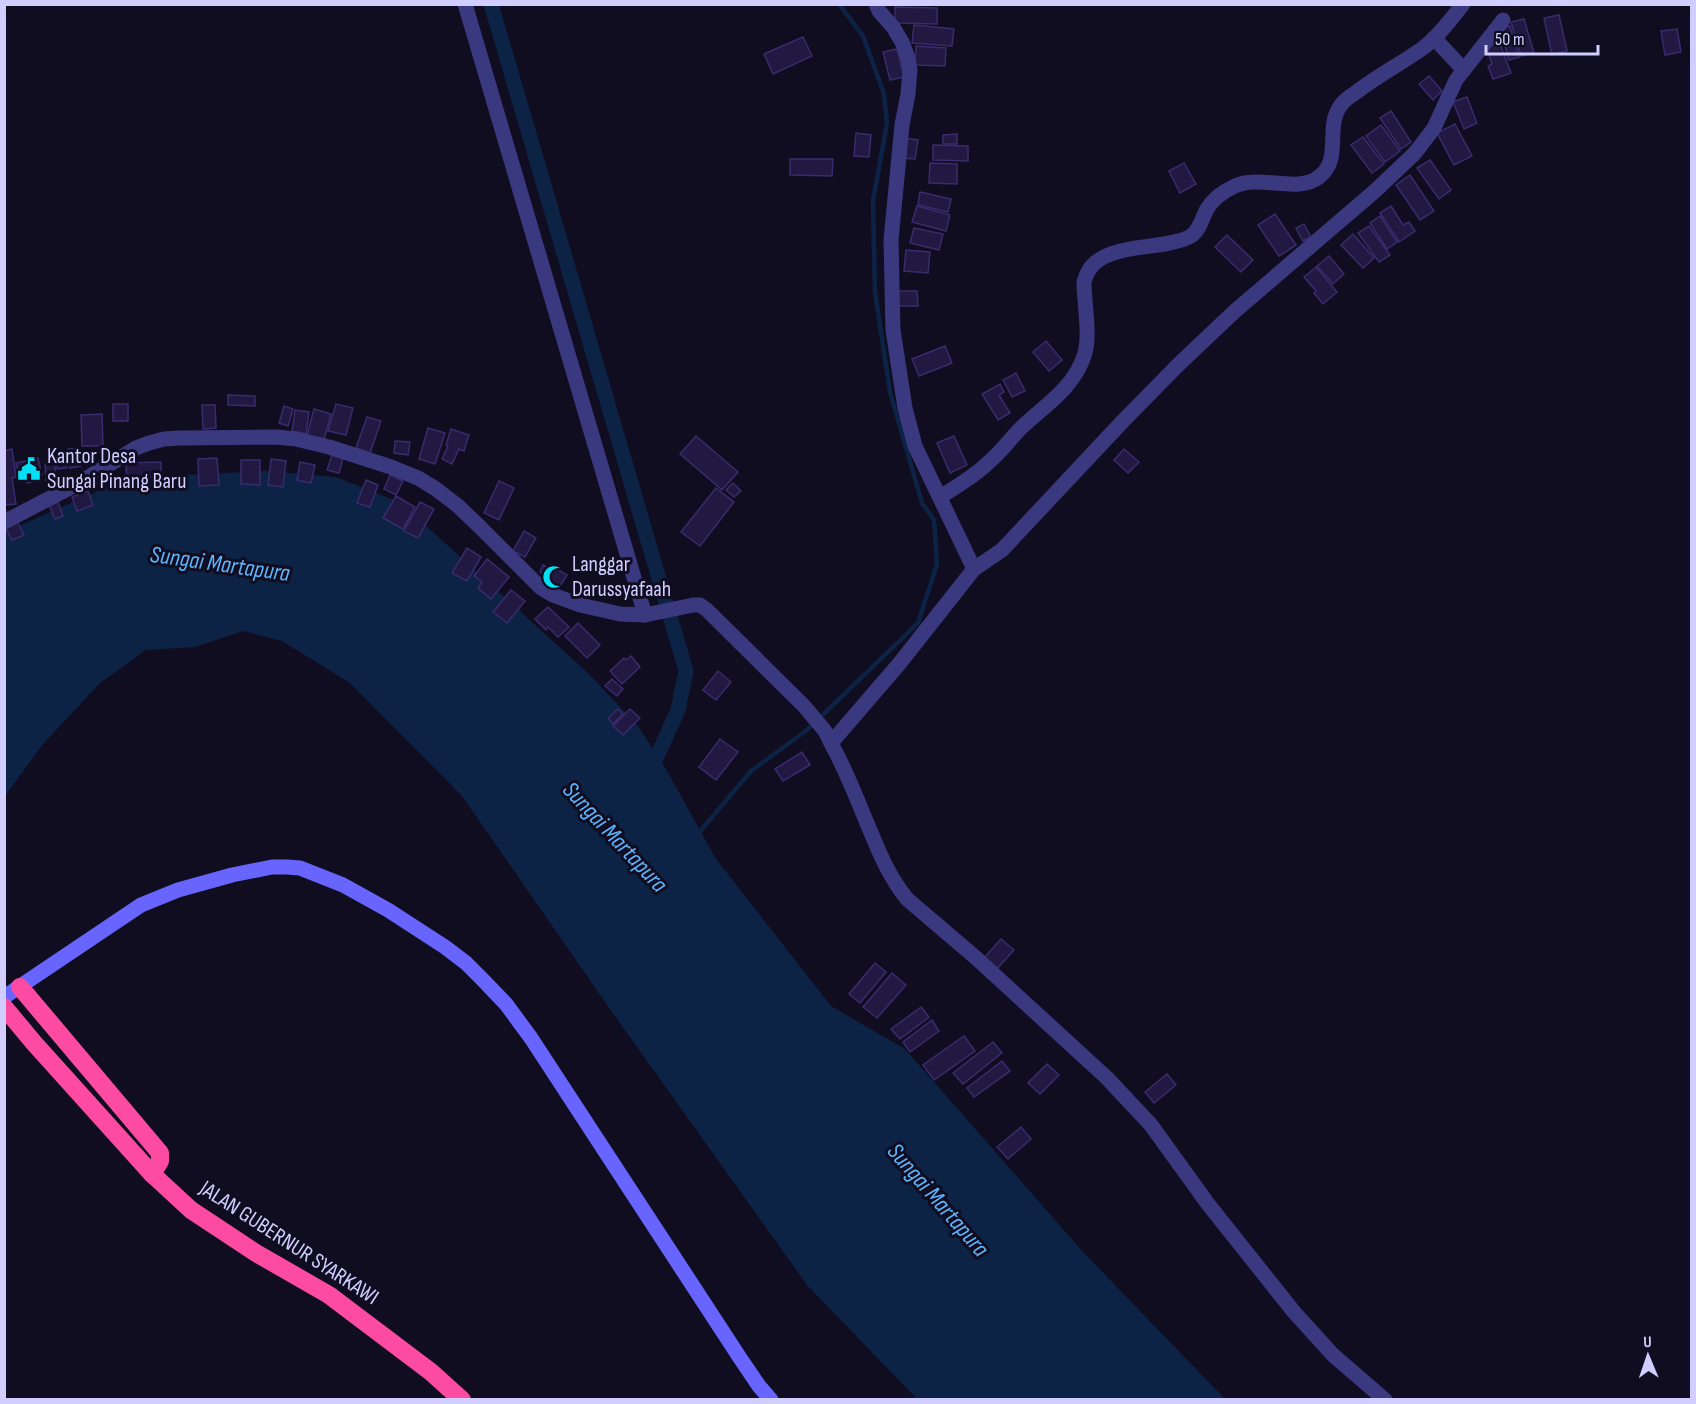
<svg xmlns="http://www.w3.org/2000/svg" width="1696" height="1404" font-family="'Sofia Sans Condensed',sans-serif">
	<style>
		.water { fill: #0d2345 }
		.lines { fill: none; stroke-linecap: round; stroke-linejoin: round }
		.stream { stroke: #0d2345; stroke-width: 4.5 }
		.canal { stroke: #0d2345; stroke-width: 15 }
		.building { fill: #211941; stroke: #382c6d; stroke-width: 1.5 }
		.street { stroke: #3a387f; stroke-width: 15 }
		.secondary { stroke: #6765fe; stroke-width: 15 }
		.highway { stroke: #fd4aa2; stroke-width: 18 }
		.labels { text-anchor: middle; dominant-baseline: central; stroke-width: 6; stroke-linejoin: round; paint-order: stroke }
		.poi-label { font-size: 22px; fill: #d2cdff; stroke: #100d21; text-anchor: start }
		.street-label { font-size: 22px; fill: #d2cdff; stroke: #100d21 }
		.water-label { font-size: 24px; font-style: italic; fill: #5cb5fd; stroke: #100d21 }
	</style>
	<rect width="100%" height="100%" fill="#100d21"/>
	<path class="water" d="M 265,471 L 336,477 L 401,503 L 589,674 L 638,726 L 666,769 L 716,859 L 831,1006 L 905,1049 L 1084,1253 L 1225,1399 L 917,1399 L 807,1285 L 612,1012 L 462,796 L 350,683 L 282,641 L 243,631 L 195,647 L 146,650 L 100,683 L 43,744 L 5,796 L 5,532 L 121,481 L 184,475 Z"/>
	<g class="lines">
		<path class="stream" d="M 697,835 L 751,771 L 807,730 L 918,623 L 937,564 L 934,520 L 922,503 L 890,392 L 875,292 L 873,201 L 887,123 L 884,94 L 863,36 L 839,4"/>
		<path class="canal" d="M 491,4 L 686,671 L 678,710 L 649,774"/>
	</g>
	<g class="building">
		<path d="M 895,7 L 937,8 L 937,24 L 895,23 Z"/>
		<path d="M 1559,15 L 1567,51 L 1552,55 L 1544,18 Z"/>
		<path d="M 1524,19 L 1534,53 L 1521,56 L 1511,22 Z"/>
		<path d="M 914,25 L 954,29 L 952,46 L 912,43 Z"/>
		<path d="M 1510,26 L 1519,57 L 1509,60 L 1500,29 Z"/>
		<path d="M 1677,29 L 1681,52 L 1665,55 L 1661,31 Z"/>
		<path d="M 803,37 L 812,56 L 773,74 L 764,54 Z"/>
		<path d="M 1499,41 L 1511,73 L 1493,79 L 1488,66 L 1492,64 L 1486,46 Z"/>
		<path d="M 916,46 L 946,48 L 945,66 L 915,65 Z"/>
		<path d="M 897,49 L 904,77 L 890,80 L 883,52 Z"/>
		<path d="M 1429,76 L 1442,91 L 1433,100 L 1419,84 Z"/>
		<path d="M 1467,97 L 1477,123 L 1464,129 L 1453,102 Z"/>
		<path d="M 1391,111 L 1411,142 L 1401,149 L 1380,118 Z"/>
		<path d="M 1455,124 L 1472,156 L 1454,165 L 1437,133 Z"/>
		<path d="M 1381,125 L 1400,151 L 1385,162 L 1366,136 Z"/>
		<path d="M 856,133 L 871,135 L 869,157 L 854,156 Z"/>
		<path d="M 957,134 L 957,144 L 943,144 L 943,135 Z"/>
		<path d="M 1363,137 L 1384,164 L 1372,173 L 1351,145 Z"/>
		<path d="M 903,138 L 918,140 L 915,159 L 901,158 Z"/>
		<path d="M 933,145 L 968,146 L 968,161 L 933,160 Z"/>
		<path d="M 790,159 L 833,159 L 832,176 L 790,175 Z"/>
		<path d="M 1430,160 L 1451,190 L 1439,199 L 1417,168 Z"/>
		<path d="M 930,163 L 957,164 L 957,184 L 929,183 Z"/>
		<path d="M 1184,163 L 1196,184 L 1180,193 L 1169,171 Z"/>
		<path d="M 1410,175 L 1434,211 L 1420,220 L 1396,185 Z"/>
		<path d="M 920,192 L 951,199 L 948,212 L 918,205 Z"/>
		<path d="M 917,206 L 950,215 L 946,231 L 912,222 Z"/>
		<path d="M 1391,206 L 1403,225 L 1409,222 L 1415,231 L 1399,242 L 1380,213 Z"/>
		<path d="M 1275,214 L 1296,245 L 1279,256 L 1258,225 Z"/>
		<path d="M 1380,216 L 1397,242 L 1387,249 L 1370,223 Z"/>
		<path d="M 1304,224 L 1311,237 L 1303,241 L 1296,228 Z"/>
		<path d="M 1369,226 L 1390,255 L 1379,262 L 1358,233 Z"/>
		<path d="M 914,228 L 943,234 L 939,250 L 910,243 Z"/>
		<path d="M 1353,234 L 1374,258 L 1363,268 L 1341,245 Z"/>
		<path d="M 1227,235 L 1253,260 L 1241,272 L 1215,247 Z"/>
		<path d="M 906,250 L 930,252 L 928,273 L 904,271 Z"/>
		<path d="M 1329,256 L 1344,274 L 1333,284 L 1317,266 Z"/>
		<path d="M 1316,267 L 1337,292 L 1323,304 L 1314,293 L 1316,291 L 1304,277 Z"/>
		<path d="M 895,291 L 917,291 L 918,306 L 896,306 Z"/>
		<path d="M 1046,341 L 1062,360 L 1049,371 L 1033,352 Z"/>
		<path d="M 945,346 L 952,363 L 919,376 L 912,359 Z"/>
		<path d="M 1016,373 L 1025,391 L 1012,397 L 1003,380 Z"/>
		<path d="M 1000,384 L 1004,392 L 999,395 L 1010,413 L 998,420 L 982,394 Z"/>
		<path d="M 228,395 L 255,396 L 255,406 L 228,405 Z"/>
		<rect x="113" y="404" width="15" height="17"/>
		<path d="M 336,404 L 353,408 L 346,435 L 328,431 Z"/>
		<path d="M 202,405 L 215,405 L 216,428 L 203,429 Z"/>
		<path d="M 284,406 L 293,409 L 288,426 L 279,423 Z"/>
		<path d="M 314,409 L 331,414 L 324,440 L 307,435 Z"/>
		<path d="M 295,410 L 309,412 L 306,434 L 292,431 Z"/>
		<path d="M 102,414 L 103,446 L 82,446 L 81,415 Z"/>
		<path d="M 367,417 L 381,421 L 370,453 L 356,448 Z"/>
		<path d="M 428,428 L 445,433 L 435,464 L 419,459 Z"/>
		<path d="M 451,429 L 469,435 L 464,451 L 459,449 L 452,464 L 442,459 L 448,446 L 446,445 Z"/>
		<path d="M 696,436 L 738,472 L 722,490 L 680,454 Z"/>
		<path d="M 954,436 L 967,465 L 950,473 L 937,443 Z"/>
		<path d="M 395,441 L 410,442 L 408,455 L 394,453 Z"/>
		<path d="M 79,448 L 81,466 L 70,468 L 68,449 Z"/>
		<path d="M 12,449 L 16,477 L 12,478 L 16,504 L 5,505 L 6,514 L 4,514 L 4,451 Z"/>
		<path d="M 1124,449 L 1139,462 L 1128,473 L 1114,460 Z"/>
		<path d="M 66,453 L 67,468 L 57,469 L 56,454 Z"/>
		<path d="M 332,455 L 343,458 L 339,473 L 327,470 Z"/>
		<path d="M 38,458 L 42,475 L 35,476 L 36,481 L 27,483 L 25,478 L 19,480 L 16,463 Z"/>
		<path d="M 217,458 L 219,485 L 199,486 L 198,459 Z"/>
		<path d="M 271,459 L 286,461 L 283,487 L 268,485 Z"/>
		<path d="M 241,460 L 260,460 L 260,485 L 241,484 Z"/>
		<path d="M 161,462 L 161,477 L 142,477 L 142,485 L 127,486 L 126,463 Z"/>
		<path d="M 300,462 L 315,465 L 311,483 L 297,480 Z"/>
		<path d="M 55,463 L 56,482 L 46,482 L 45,464 Z"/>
		<path d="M 390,475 L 403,481 L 396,495 L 384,489 Z"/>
		<path d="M 366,480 L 378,485 L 370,507 L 357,503 Z"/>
		<path d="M 499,481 L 514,488 L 499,520 L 484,513 Z"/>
		<path d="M 733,483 L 741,491 L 734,497 L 726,490 Z"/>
		<path d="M 716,488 L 734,502 L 700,546 L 681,532 Z"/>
		<path d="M 88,491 L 93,505 L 77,511 L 72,497 Z"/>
		<path d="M 396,496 L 415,507 L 403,529 L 383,518 Z"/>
		<path d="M 58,502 L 63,516 L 55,519 L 49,505 Z"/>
		<path d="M 420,502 L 434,509 L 418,538 L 404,531 Z"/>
		<path d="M 17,521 L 24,535 L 12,540 L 5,527 Z"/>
		<path d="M 524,531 L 536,538 L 525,557 L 513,551 Z"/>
		<path d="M 467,548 L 481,557 L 467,581 L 452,573 Z"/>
		<path d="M 487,559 L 509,577 L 491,599 L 478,588 L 482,582 L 474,576 Z"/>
		<path d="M 543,565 L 548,568 L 550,565 L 567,575 L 558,589 L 541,579 L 544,574 L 540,572 Z"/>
		<path d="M 511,590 L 525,601 L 507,623 L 493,612 Z"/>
		<path d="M 548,607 L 569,627 L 558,637 L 548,627 L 546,630 L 535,619 Z"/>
		<path d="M 578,623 L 600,645 L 587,658 L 565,636 Z"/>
		<path d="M 631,656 L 640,667 L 622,684 L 610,671 L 624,658 L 626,660 Z"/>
		<path d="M 718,671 L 731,682 L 716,700 L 703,690 Z"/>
		<path d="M 612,679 L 623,689 L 617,696 L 605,686 Z"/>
		<path d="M 618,709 L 623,714 L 613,724 L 608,718 Z"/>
		<path d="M 630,709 L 640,718 L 623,735 L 613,726 Z"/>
		<path d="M 720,739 L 738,752 L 716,780 L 699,767 Z"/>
		<path d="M 802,752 L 810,765 L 783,781 L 775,769 Z"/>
		<path d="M 1001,939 L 1014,950 L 996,970 L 983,959 Z"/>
		<path d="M 875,963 L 886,972 L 860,1003 L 849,994 Z"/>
		<path d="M 892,973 L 906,985 L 877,1018 L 863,1007 Z"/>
		<path d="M 921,1007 L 929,1017 L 900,1039 L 891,1029 Z"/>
		<path d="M 932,1020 L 939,1031 L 910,1052 L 903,1042 Z"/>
		<path d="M 964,1036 L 975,1051 L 934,1080 L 923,1065 Z"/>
		<path d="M 993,1042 L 1002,1053 L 963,1084 L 953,1073 Z"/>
		<path d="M 1002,1061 L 1010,1071 L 974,1097 L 967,1088 Z"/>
		<path d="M 1047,1064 L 1059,1075 L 1040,1094 L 1028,1083 Z"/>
		<path d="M 1167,1074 L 1176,1085 L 1154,1103 L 1145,1092 Z"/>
		<path d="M 1021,1127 L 1031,1139 L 1008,1159 L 997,1147 Z"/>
	</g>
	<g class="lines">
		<g class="street">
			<path d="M 465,4 L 645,615"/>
			<path d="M 1434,38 L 1464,70"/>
			<path d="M 940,497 C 957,486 975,476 989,462 C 1001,452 1010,439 1021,428 C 1045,405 1073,389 1084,356 C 1091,337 1084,304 1084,282 C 1086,275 1089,268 1095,263 C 1110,249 1145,247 1165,244 C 1173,242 1183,241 1191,236 C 1200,230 1202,218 1207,209 C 1213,199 1224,191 1235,186 C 1261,174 1297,194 1319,177 C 1343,159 1324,127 1341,105 C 1345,99 1352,95 1358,91 C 1379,75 1402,63 1423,48 C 1439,36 1451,19 1463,4"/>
			<path d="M 4,522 L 79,483 L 136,448 L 149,443 L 164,439 L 180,438 L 276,437 L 296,439 L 329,447 L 391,467 L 418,478 L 436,489 L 458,506 L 479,526 L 540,587 L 553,595 L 580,605 L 620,614 L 645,615 L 693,605 L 700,605 L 707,610 L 804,706 L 825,731 L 831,743 L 899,664 L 974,569 L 915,446 L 905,408 L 893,330 L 891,240 L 902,125 L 908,94 L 910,70 L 908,58 L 902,42 L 893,27 L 879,11 L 876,4"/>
			<path d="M 974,569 L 1002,550 L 1123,421 L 1178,365 L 1235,311 L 1375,191 L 1415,153 L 1434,128 L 1456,80 L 1503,20"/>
			<path d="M 831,743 C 844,767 854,791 864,816 C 877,846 886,873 907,899 L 975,957 L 1107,1078 L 1151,1125 L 1208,1204 L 1294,1312 L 1333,1355 L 1385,1400"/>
		</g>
		<path class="secondary" d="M 4,997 L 141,905 L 178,890 L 232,875 L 272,867 L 287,867 L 300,868 L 343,885 L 388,910 L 445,947 L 466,963 L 483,980 L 506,1004 L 531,1038 L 740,1358 L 759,1386 L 771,1400"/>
		<g class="highway">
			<path d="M 20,987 L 160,1153 L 160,1161 L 152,1174"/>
			<path d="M 4,1007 L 34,1043 L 152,1174 L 191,1210 L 256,1253 L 329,1295 L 431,1372 L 462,1400"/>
		</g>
	</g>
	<defs>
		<g id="civic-bare" transform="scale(1.8)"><path d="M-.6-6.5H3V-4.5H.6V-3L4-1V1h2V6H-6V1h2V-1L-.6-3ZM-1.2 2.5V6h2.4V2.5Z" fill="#02e0f6" stroke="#100d21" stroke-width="2.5" paint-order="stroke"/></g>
		<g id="mosque-bare" transform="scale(1.8)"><path d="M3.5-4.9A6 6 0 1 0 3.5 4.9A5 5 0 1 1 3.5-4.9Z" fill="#02e0f6" stroke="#100d21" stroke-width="2.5" paint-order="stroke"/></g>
	</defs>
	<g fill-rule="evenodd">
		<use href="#civic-bare" x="29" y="469"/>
		<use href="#mosque-bare" x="554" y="577"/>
	</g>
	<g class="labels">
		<g class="poi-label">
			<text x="47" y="456">Kantor Desa<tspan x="47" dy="25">Sungai Pinang Baru</tspan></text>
			<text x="572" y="564">Langgar<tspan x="572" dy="25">Darussyafaah</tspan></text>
		</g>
		<g class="street-label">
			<text transform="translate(289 1243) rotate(33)">JALAN GUBERNUR SYARKAWI</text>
		</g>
		<g class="water-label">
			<text transform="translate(220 564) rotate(8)">Sungai Martapura</text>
			<text transform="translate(615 837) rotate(47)">Sungai Martapura</text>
			<text transform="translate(938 1200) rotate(49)">Sungai Martapura</text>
		</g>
	</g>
	<rect width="1696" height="1404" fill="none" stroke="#d2cdff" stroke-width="12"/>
	<g transform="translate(1648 1356) rotate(358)" stroke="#100d21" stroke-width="4.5" paint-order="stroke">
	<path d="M0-4.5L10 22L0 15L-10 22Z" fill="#d2cdff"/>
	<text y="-9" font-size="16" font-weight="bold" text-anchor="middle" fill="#d2cdff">U</text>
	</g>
	<path d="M1486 45v9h112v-9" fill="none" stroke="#d2cdff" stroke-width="3"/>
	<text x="1495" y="45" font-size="18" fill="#d2cdff" stroke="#100d21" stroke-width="4.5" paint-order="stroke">50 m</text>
</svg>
